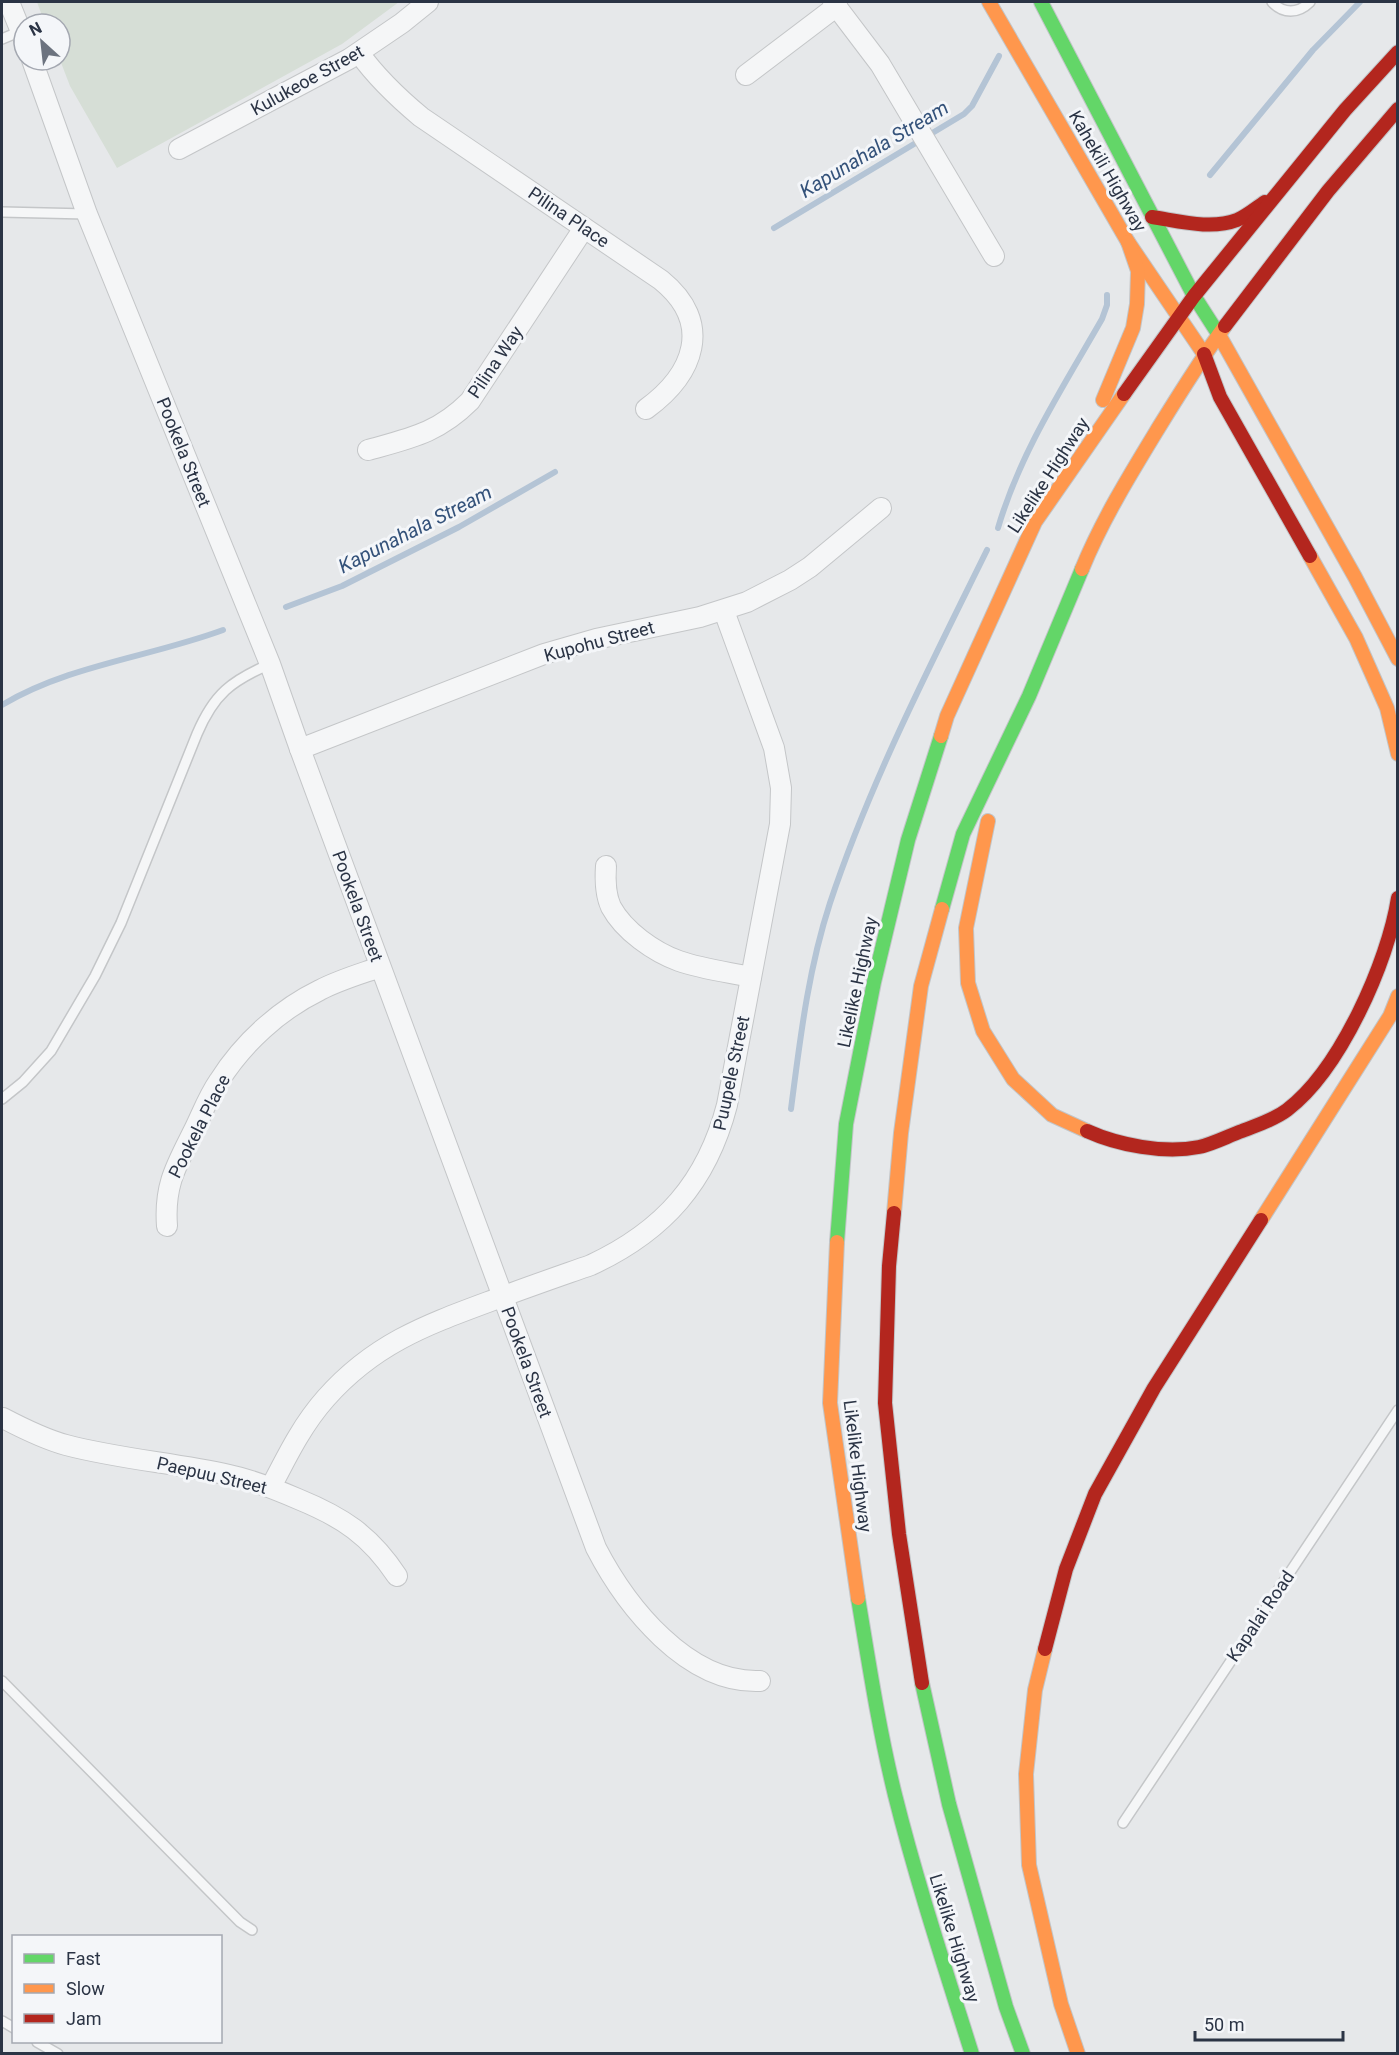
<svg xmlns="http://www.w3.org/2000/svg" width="1399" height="2055" font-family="Roboto,sans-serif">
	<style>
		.green { fill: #d6ded6 }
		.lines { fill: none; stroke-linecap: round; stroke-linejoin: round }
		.stream { stroke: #b4c4d5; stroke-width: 6 }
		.lane-casing { stroke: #c4c6c8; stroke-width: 12 }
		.street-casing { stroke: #c4c6c8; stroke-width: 22 }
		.fast-casing { stroke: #c2c5c8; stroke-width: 16 }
		.slow-casing { stroke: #c2c5c8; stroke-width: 16 }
		.jam-casing { stroke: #c2c5c8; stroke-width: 16 }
		.lane { stroke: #f5f6f7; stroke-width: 9 }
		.street { stroke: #f5f6f7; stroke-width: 20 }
		.fast { stroke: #63d668; stroke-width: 14 }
		.slow { stroke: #ff974d; stroke-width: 14 }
		.jam { stroke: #b3261e; stroke-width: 14 }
		.labels { text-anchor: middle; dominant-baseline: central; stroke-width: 6; stroke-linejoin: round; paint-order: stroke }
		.street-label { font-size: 18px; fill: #2b3445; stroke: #f4f6f9 }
		.water-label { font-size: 20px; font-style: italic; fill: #34527a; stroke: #f4f6f9 }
	</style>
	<rect width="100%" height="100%" fill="#e6e8ea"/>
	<path class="green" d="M 37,2 L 399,2 L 342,44 L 117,168 L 70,86 L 60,60 L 60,24 L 45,24 Z"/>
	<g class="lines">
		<g class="stream">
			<path d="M 1210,175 L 1313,50 L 1360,2"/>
			<path d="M 774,228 L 964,114 L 972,106 L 999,56"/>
			<path d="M 998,528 C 1020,453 1063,387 1102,319 L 1107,305 L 1107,295"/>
			<path d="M 286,607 L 342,586 L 459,527 L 555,472"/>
			<path d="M 2,705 C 69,665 150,657 223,630"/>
			<path d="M 791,1109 C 800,1040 808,970 830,903 C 871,780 930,666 987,550"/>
		</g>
		<g class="lane-casing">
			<g id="lane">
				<path d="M 1272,2 C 1283,14 1298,14 1310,2"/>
				<path d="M 2,39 L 21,31"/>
				<path d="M 2,212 L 87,214"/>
				<path d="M 2,1099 L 23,1082 L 51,1051 L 95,976 L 121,923 L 197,734 C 214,694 231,681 270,664"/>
				<path d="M 2,1681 L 240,1922 L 252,1930"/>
				<path d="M 1123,1823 L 1398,1410"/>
				<path d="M 2,2021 L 14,2028"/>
				<path d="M 37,2042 L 58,2054"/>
			</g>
		</g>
		<g class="street-casing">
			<g id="street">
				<path d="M 9,2 L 24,39"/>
				<path d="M 833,2 L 880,64 L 994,256"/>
				<path d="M 359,53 C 377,78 397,97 421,117 L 661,280 C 714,323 694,374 646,409"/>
				<path d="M 32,60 L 87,214 L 270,664 L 300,749 L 596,1548 C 626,1606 687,1684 760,1681"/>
				<path d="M 746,75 L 837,6"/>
				<path d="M 179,149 L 349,59 L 402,23 L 428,2"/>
				<path d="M 368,450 C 411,438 438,433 470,401 L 584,228"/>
				<path d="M 300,749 L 544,654 L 596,639 L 700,617 L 747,602 L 790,580 L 810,567 L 881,508"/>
				<path d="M 606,866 C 605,880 605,894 611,907 C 624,931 654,952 679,961 C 702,969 727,972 751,977"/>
				<path d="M 167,1226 C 164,1185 176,1166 194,1130 C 202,1114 208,1097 219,1081 C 243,1043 279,1010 320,990 C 339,980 360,974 380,967"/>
				<path d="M 3,1418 C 24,1429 44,1439 66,1445 C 119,1459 175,1463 229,1475 C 253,1480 275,1489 298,1499 C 342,1517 370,1535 397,1576"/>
				<path d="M 271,1487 C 287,1456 302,1425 326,1398 C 373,1345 423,1326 488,1302 C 522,1289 557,1277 591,1265 C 664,1231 707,1182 727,1105 L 780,824 L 781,788 L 774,748 L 724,611"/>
			</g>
		</g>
		<g class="fast-casing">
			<g id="fast">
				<path d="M 1041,2 L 1194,296 L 1219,335"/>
				<path d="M 942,909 L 963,834 L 1029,696 L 1082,569"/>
				<path d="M 837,1242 L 846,1124 L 874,982 L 908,840 L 941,736"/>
				<path d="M 858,1598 C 869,1664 879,1730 895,1795 C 917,1883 945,1968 972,2054"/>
				<path d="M 922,1683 L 949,1804 L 1006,2007 L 1023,2054"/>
			</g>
		</g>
		<g class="slow-casing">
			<g id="slow">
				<path d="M 989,2 L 1128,242 L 1204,354"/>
				<path d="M 1219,335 L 1355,577 L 1398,659"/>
				<path d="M 1103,400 L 1133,328 L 1137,304 L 1138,271 L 1128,242"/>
				<path d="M 1310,556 L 1356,638 L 1387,708 L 1398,754"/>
				<path d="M 1082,569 C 1102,520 1131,473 1159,427 C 1180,393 1201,359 1225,326"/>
				<path d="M 941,736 L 947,716 L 1035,522 L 1124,394"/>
				<path d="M 988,821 L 966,928 L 968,983 L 983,1031 L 1013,1079 L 1052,1115 L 1087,1131"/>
				<path d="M 894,1213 L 901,1133 L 921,986 L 942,909"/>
				<path d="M 1261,1220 L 1390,1016 L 1398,996"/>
				<path d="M 837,1242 L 830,1403 L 858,1598"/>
				<path d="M 1045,1649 L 1035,1690 L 1026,1774 L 1029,1865 L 1061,2004 L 1078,2054"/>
			</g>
		</g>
		<g class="jam-casing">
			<g id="jam">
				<path d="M 1152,217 C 1179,221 1211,230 1237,220 C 1247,216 1256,208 1265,202"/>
				<path d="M 1225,326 L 1328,191 L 1398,109"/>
				<path d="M 1204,354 L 1220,397 L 1310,556"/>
				<path d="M 1124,394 L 1194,296 L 1345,110 L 1398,52"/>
				<path d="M 1087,1131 C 1118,1145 1164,1154 1199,1147 C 1213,1144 1228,1136 1242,1131 C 1257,1125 1274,1120 1287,1110 C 1340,1070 1388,962 1398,898"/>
				<path d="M 894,1213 L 889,1266 L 885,1403 L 899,1534 L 922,1683"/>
				<path d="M 1045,1649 L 1066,1569 L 1095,1494 L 1154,1388 L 1261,1220"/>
			</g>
		</g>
		<use href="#lane" class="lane"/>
		<use href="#street" class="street"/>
		<use href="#fast" class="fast"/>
		<use href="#slow" class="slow"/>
		<use href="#jam" class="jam"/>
	</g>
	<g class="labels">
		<g class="street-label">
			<text transform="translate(307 80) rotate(-29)">Kulukeoe Street</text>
			<text transform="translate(1108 171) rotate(60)">Kahekili Highway</text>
			<text transform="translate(569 217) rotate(34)">Pilina Place</text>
			<text transform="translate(495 362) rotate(-56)">Pilina Way</text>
			<text transform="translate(184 452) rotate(68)">Pookela Street</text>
			<text transform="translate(1048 475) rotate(-57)">Likelike Highway</text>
			<text transform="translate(599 641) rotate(-15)">Kupohu Street</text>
			<text transform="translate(358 906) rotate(70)">Pookela Street</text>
			<text transform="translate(857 982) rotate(-78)">Likelike Highway</text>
			<text transform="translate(731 1073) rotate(-78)">Puupele Street</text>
			<text transform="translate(199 1126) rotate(-63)">Pookela Place</text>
			<text transform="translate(527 1362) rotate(70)">Pookela Street</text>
			<text transform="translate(858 1466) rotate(83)">Likelike Highway</text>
			<text transform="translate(212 1475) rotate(13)">Paepuu Street</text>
			<text transform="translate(1260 1616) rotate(-56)">Kapalai Road</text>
			<text transform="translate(955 1938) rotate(73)">Likelike Highway</text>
		</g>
		<g class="water-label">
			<text transform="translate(874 149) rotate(-31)">Kapunahala Stream</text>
			<text transform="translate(415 529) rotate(-27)">Kapunahala Stream</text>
		</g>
	</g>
	<rect width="1399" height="2055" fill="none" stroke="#2b3445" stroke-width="6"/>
	<rect x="12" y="1935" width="210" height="108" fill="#f4f6f9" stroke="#a4a8b1" stroke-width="1.5"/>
	<rect x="24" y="1954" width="30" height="9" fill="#63d668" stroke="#a4a8b1" stroke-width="1.5"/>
	<text x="66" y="1965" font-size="18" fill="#2b3445">Fast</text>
	<rect x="24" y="1984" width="30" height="9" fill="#ff974d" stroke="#a4a8b1" stroke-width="1.5"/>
	<text x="66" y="1995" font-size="18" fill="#2b3445">Slow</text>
	<rect x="24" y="2014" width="30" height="9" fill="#b3261e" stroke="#a4a8b1" stroke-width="1.5"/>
	<text x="66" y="2025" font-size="18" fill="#2b3445">Jam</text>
	<g transform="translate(42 42) rotate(333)"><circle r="28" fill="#f4f6f9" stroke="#a4a8b1" stroke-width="1.5"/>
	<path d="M0-4.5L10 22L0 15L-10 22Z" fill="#6c737f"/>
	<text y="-9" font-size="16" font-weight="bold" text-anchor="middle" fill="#2b3445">N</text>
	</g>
	<path d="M1195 2031v9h148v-9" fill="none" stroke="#2b3445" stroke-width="3"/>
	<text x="1204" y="2031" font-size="18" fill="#2b3445" stroke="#f4f6f9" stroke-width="4.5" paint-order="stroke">50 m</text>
</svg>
